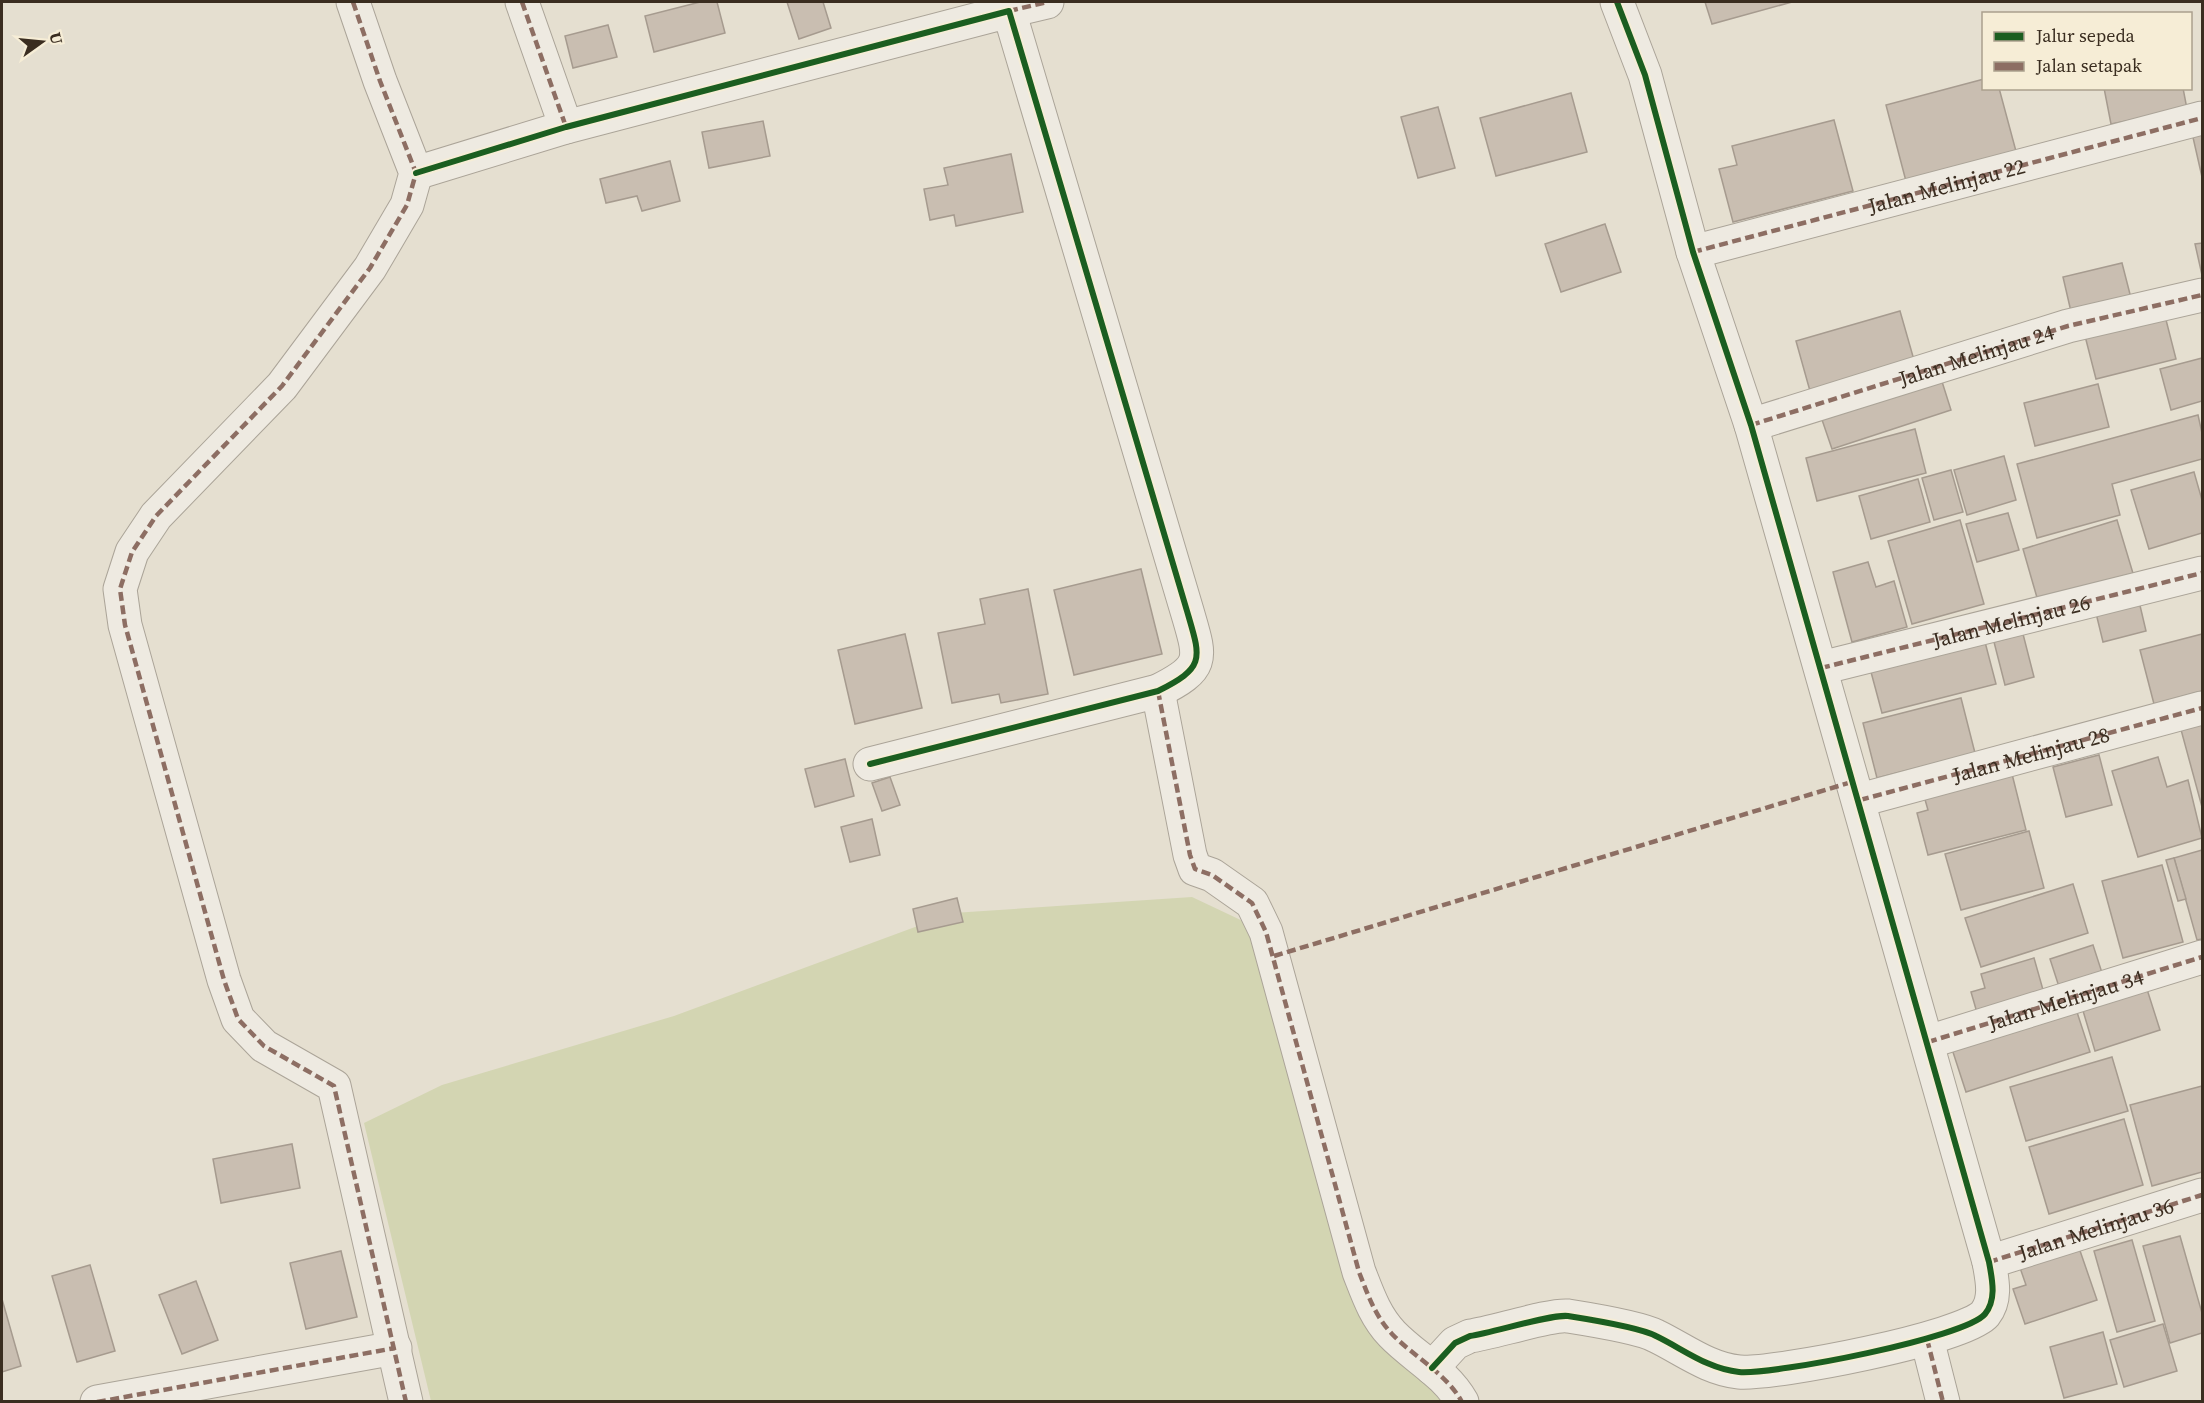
<svg xmlns="http://www.w3.org/2000/svg" width="2204" height="1403" font-family="'Source Serif 4',serif">
	<style>
		.green { fill: #d3d5b2 }
		.building { fill: #c9beb1; stroke: #a69b8f; stroke-width: 1.5 }
		.lines { fill: none; stroke-linecap: round; stroke-linejoin: round }
		.minor-casing { stroke: #aba498; stroke-width: 35 }
		.minor { stroke: #eeeae1; stroke-width: 33 }
		.quiet { stroke: #8d6e63; stroke-width: 4.5; stroke-dasharray: 9 4.5; stroke-linecap: butt }
		.cycleway-casing { stroke: #f6edd6; stroke-width: 10 }
		.cycleway { stroke: #1b5e20; stroke-width: 6 }
		.labels { text-anchor: middle; dominant-baseline: central; stroke-width: 4.5; stroke-linejoin: round; paint-order: stroke }
		.street-label { font-size: 21px; fill: #3a2d20; stroke: #f6edd6 }
	</style>
	<rect width="100%" height="100%" fill="#e5dfd0"/>
	<path class="green" d="M 1192,897 L 1247,923 L 1373,1327 L 1441,1401 L 431,1401 L 364,1123 L 442,1085 L 674,1016 L 953,913 Z"/>
	<g class="building">
		<path d="M 700,2 L 717,2 L 725,33 L 654,52 L 645,16 Z"/>
		<path d="M 787,2 L 823,2 L 831,28 L 799,39 Z"/>
		<path d="M 1705,2 L 1792,2 L 1712,24 Z"/>
		<path d="M 608,25 L 617,57 L 573,68 L 565,36 Z"/>
		<path d="M 1984,79 L 1984,88 L 1999,88 L 2017,155 L 1907,185 L 1886,105 Z"/>
		<path d="M 2104,88 L 2183,88 L 2187,109 L 2111,124 Z"/>
		<path d="M 1571,93 L 1587,152 L 1496,176 L 1480,118 Z"/>
		<path d="M 1438,107 L 1455,168 L 1418,178 L 1401,117 Z"/>
		<path d="M 1834,120 L 1853,191 L 1733,222 L 1719,169 L 1737,165 L 1732,146 Z"/>
		<path d="M 763,121 L 770,156 L 709,168 L 702,132 Z"/>
		<path d="M 2202,130 L 2202,177 L 2192,133 Z"/>
		<path d="M 1011,154 L 1023,212 L 956,226 L 954,215 L 930,220 L 924,189 L 948,185 L 944,168 Z"/>
		<path d="M 670,161 L 680,201 L 642,211 L 637,196 L 606,203 L 600,179 Z"/>
		<path d="M 1605,224 L 1621,272 L 1561,292 L 1545,244 Z"/>
		<path d="M 2202,243 L 2202,275 L 2195,244 Z"/>
		<path d="M 2122,263 L 2132,302 L 2072,316 L 2063,277 Z"/>
		<path d="M 1900,311 L 1914,360 L 1810,391 L 1796,341 Z"/>
		<path d="M 2164,312 L 2176,359 L 2096,379 L 2084,332 Z"/>
		<path d="M 2202,358 L 2202,401 L 2171,410 L 2160,369 Z"/>
		<path d="M 1938,369 L 1951,410 L 1832,449 L 1818,408 Z"/>
		<path d="M 2098,384 L 2109,427 L 2035,446 L 2024,403 Z"/>
		<path d="M 2198,415 L 2202,433 L 2202,459 L 2112,484 L 2120,515 L 2037,538 L 2017,464 Z"/>
		<path d="M 1915,429 L 1926,473 L 1817,501 L 1806,458 Z"/>
		<path d="M 2004,456 L 2016,500 L 1967,515 L 1954,470 Z"/>
		<path d="M 1951,470 L 1963,512 L 1934,520 L 1922,478 Z"/>
		<path d="M 2194,472 L 2202,500 L 2202,533 L 2149,549 L 2131,490 Z"/>
		<path d="M 1918,479 L 1930,522 L 1871,539 L 1859,496 Z"/>
		<path d="M 2008,513 L 2019,550 L 1977,562 L 1966,524 Z"/>
		<path d="M 1960,520 L 1984,604 L 1912,624 L 1888,541 Z"/>
		<path d="M 2117,520 L 2135,580 L 2040,608 L 2023,549 Z"/>
		<path d="M 1868,562 L 1876,587 L 1894,581 L 1907,627 L 1852,642 L 1833,572 Z"/>
		<path d="M 1141,569 L 1162,654 L 1074,675 L 1054,590 Z"/>
		<path d="M 1028,589 L 1048,694 L 1001,703 L 999,694 L 952,703 L 938,633 L 985,624 L 980,599 Z"/>
		<path d="M 2138,597 L 2146,631 L 2103,642 L 2095,609 Z"/>
		<path d="M 905,634 L 922,708 L 855,724 L 838,650 Z"/>
		<path d="M 2023,634 L 2034,677 L 2005,685 L 1994,642 Z"/>
		<path d="M 2202,634 L 2202,691 L 2154,704 L 2140,650 Z"/>
		<path d="M 1985,642 L 1996,684 L 1882,713 L 1871,672 Z"/>
		<path d="M 1961,698 L 1975,753 L 1877,778 L 1863,723 Z"/>
		<path d="M 2202,719 L 2202,807 L 2180,726 Z"/>
		<path d="M 2099,755 L 2112,805 L 2066,817 L 2053,767 Z"/>
		<path d="M 2158,757 L 2167,787 L 2188,780 L 2202,838 L 2138,857 L 2112,771 Z"/>
		<path d="M 845,759 L 854,796 L 815,807 L 805,769 Z"/>
		<path d="M 2012,774 L 2026,830 L 1928,855 L 1917,813 L 1928,810 L 1924,796 Z"/>
		<path d="M 890,777 L 900,805 L 882,811 L 872,783 Z"/>
		<path d="M 872,819 L 880,855 L 850,862 L 841,827 Z"/>
		<path d="M 2029,831 L 2044,888 L 1961,910 L 1945,854 Z"/>
		<path d="M 2202,850 L 2202,939 L 2197,940 L 2174,858 Z"/>
		<path d="M 2174,858 L 2186,899 L 2178,901 L 2166,860 Z"/>
		<path d="M 2162,865 L 2183,942 L 2123,958 L 2102,881 Z"/>
		<path d="M 2073,884 L 2088,933 L 1981,967 L 1965,918 Z"/>
		<path d="M 957,898 L 963,922 L 918,932 L 913,909 Z"/>
		<path d="M 2093,945 L 2105,982 L 2062,996 L 2050,959 Z"/>
		<path d="M 2034,958 L 2047,1004 L 1980,1023 L 1971,992 L 1985,988 L 1981,974 Z"/>
		<path d="M 2145,983 L 2160,1030 L 2095,1051 L 2081,1004 Z"/>
		<path d="M 2075,1006 L 2090,1052 L 1966,1092 L 1951,1046 Z"/>
		<path d="M 2112,1057 L 2128,1111 L 2026,1141 L 2010,1087 Z"/>
		<path d="M 2202,1086 L 2202,1172 L 2152,1186 L 2130,1105 Z"/>
		<path d="M 2124,1119 L 2143,1185 L 2049,1214 L 2029,1147 Z"/>
		<path d="M 292,1144 L 300,1188 L 221,1203 L 213,1159 Z"/>
		<path d="M 2180,1236 L 2202,1313 L 2202,1333 L 2170,1343 L 2143,1246 Z"/>
		<path d="M 2132,1240 L 2155,1321 L 2117,1332 L 2094,1251 Z"/>
		<path d="M 2077,1242 L 2097,1300 L 2025,1324 L 2013,1289 L 2026,1285 L 2018,1262 Z"/>
		<path d="M 341,1251 L 357,1317 L 306,1329 L 290,1263 Z"/>
		<path d="M 90,1265 L 115,1351 L 77,1362 L 52,1276 Z"/>
		<path d="M 196,1281 L 218,1340 L 182,1354 L 159,1295 Z"/>
		<path d="M 2,1299 L 21,1366 L 2,1372 Z"/>
		<path d="M 2163,1324 L 2177,1371 L 2124,1387 L 2110,1340 Z"/>
		<path d="M 2103,1332 L 2117,1384 L 2064,1398 L 2050,1347 Z"/>
	</g>
	<g class="lines">
		<g class="minor-casing">
			<g id="minor">
				<path d="M 353,2 L 380,81 L 416,173 L 407,205 L 370,268 L 282,386 L 156,516 L 132,552 L 120,589 L 125,625 L 224,980 L 238,1019 L 264,1046 L 334,1086 L 406,1402"/>
				<path d="M 522,2 L 566,127"/>
				<path d="M 1009,11 L 1047,2"/>
				<path d="M 416,173 L 566,127 L 1009,11 L 1187,611 C 1201,659 1206,667 1158,691 L 870,764"/>
				<path id="s1" d="M 1693,252 L 2202,118"/>
				<path id="s2" d="M 1751,425 L 2068,326 L 2202,295"/>
				<path d="M 1821,668 L 2202,573"/>
				<path d="M 1158,691 L 1190,855 L 1195,869 L 1212,875 L 1252,903 L 1266,932 L 1359,1272 C 1368,1295 1375,1316 1392,1334 C 1414,1357 1446,1373 1462,1402"/>
				<path d="M 1860,800 L 2202,708"/>
				<path d="M 1928,1042 L 2202,957"/>
				<path id="s3" d="M 1989,1262 L 2202,1195"/>
				<path d="M 1927,1339 L 1943,1402"/>
				<path d="M 1432,1368 L 1455,1343 L 1470,1336 C 1492,1333 1551,1314 1568,1316 C 1587,1319 1641,1328 1656,1336 C 1683,1349 1708,1369 1739,1372 C 1773,1375 1965,1338 1985,1314 C 1997,1299 1992,1279 1989,1262 L 1751,425 L 1693,252 L 1645,75 L 1617,2"/>
				<path d="M 97,1402 L 395,1348"/>
			</g>
		</g>
		<use href="#minor" class="minor"/>
		<g class="quiet">
			<path d="M 353,2 L 380,81 L 416,173 L 407,205 L 370,268 L 282,386 L 156,516 L 132,552 L 120,589 L 125,625 L 224,980 L 238,1019 L 264,1046 L 334,1086 L 406,1402"/>
			<path d="M 522,2 L 566,127"/>
			<path d="M 1009,11 L 1047,2"/>
			<path d="M 1693,252 L 2202,118"/>
			<path d="M 1751,425 L 2068,326 L 2202,295"/>
			<path id="s4" d="M 1821,668 L 2202,573"/>
			<path d="M 1158,691 L 1190,855 L 1195,869 L 1212,875 L 1252,903 L 1266,932 L 1359,1272 C 1368,1295 1375,1316 1392,1334 C 1414,1357 1446,1373 1462,1402"/>
			<path id="s5" d="M 1860,800 L 2202,708"/>
			<path d="M 1274,956 L 1855,781"/>
			<path id="s6" d="M 1928,1042 L 2202,957"/>
			<path d="M 1989,1262 L 2202,1195"/>
			<path d="M 1927,1339 L 1943,1402"/>
			<path d="M 97,1402 L 395,1348"/>
		</g>
		<g class="cycleway-casing">
			<g id="cycleway">
				<path d="M 416,173 L 566,127 L 1009,11 L 1187,611 C 1201,659 1206,667 1158,691 L 870,764"/>
				<path d="M 1432,1368 L 1455,1343 L 1470,1336 C 1492,1333 1551,1314 1568,1316 C 1587,1319 1641,1328 1656,1336 C 1683,1349 1708,1369 1739,1372 C 1773,1375 1965,1338 1985,1314 C 1997,1299 1992,1279 1989,1262 L 1751,425 L 1693,252 L 1645,75 L 1617,2"/>
			</g>
		</g>
		<use href="#cycleway" class="cycleway"/>
	</g>
	<g class="labels">
		<g class="street-label">
			<text stroke="none"><textPath href="#s1" startOffset="262">Jalan Melinjau 22</textPath></text>
			<text stroke="none"><textPath href="#s2" startOffset="236">Jalan Melinjau 24</textPath></text>
			<text stroke="none"><textPath href="#s4" startOffset="196">Jalan Melinjau 26</textPath></text>
			<text stroke="none"><textPath href="#s5" startOffset="177">Jalan Melinjau 28</textPath></text>
			<text stroke="none"><textPath href="#s6" startOffset="144">Jalan Melinjau 34</textPath></text>
			<text stroke="none"><textPath href="#s3" startOffset="112">Jalan Melinjau 36</textPath></text>
		</g>
	</g>
	<rect width="2204" height="1403" fill="none" stroke="#3a2d20" stroke-width="6"/>
	<rect x="1982" y="12" width="210" height="78" fill="#f6edd6" stroke="#aba08d" stroke-width="1.5"/>
	<rect x="1994" y="32" width="30" height="9" fill="#1b5e20" stroke="#aba08d" stroke-width="1.5"/>
	<text x="2036" y="42" font-size="18" fill="#3a2d20">Jalur sepeda</text>
	<rect x="1994" y="62" width="30" height="9" fill="#8d6e63" stroke="#aba08d" stroke-width="1.5"/>
	<text x="2036" y="72" font-size="18" fill="#3a2d20">Jalan setapak</text>
	<g transform="translate(42 42) rotate(75)" stroke="#f6edd6" stroke-width="4.5" paint-order="stroke">
	<path d="M0-4.5L10 22L0 15L-10 22Z" fill="#3a2d20"/>
	<text y="-9" font-size="16" font-weight="bold" text-anchor="middle" fill="#3a2d20">U</text>
	</g>
</svg>
